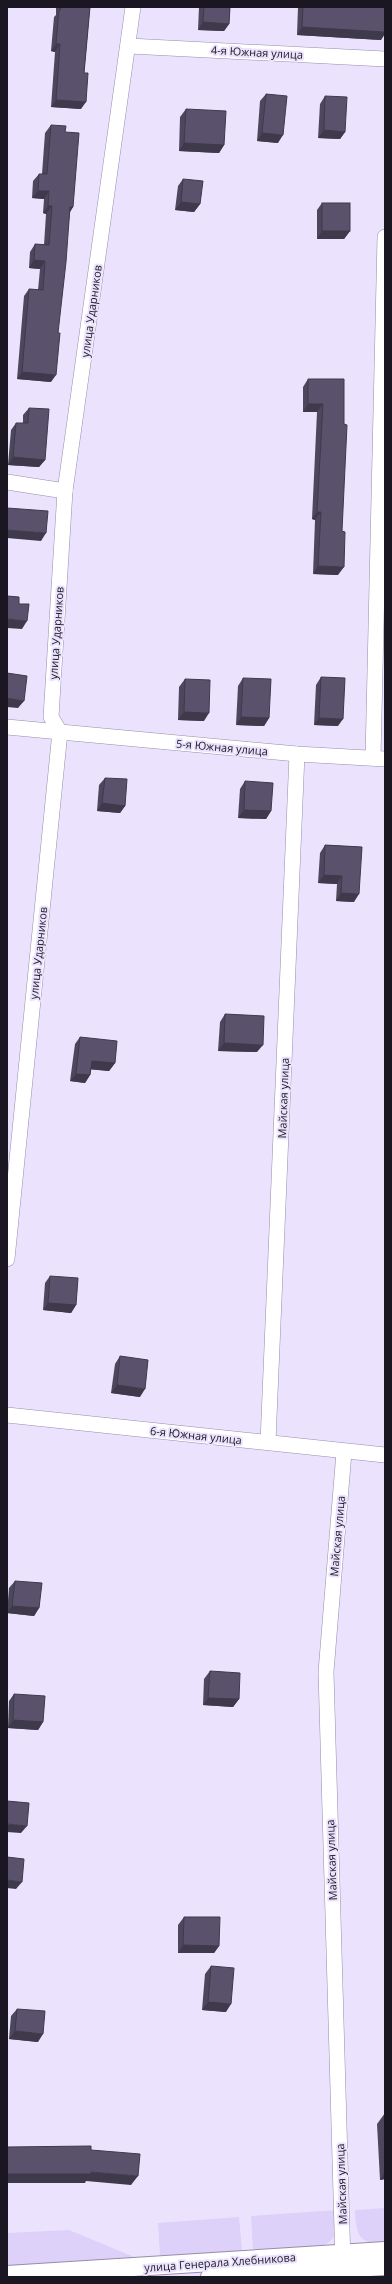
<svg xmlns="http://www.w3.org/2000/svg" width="392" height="2284" font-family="'Open Sans',sans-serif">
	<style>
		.green { fill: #ddd0f9 }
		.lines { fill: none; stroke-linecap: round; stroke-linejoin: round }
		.minor-casing { stroke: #968dab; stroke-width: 16 }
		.tertiary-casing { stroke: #968dab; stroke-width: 20 }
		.minor { stroke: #fff; stroke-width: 15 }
		.tertiary { stroke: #fff; stroke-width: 18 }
		.wall { fill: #4d475e }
		.shaded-wall { fill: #3f394c }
		.building { fill: #5a526d; stroke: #3f394c }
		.labels { text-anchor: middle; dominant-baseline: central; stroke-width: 4; stroke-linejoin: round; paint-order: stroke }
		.street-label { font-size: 11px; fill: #1b1722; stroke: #ebe3fd }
	</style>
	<rect width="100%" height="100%" fill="#ebe3fd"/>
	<g class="green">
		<path d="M 385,2208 L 385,2245 C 358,2243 356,2235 355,2210 Z"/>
		<path d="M 338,2210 C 337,2227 338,2241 320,2247 L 253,2250 L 251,2216 Z"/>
		<path d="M 239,2217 L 242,2251 L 160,2256 L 158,2223 Z"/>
		<path d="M 69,2230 L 139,2259 L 7,2266 L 7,2233 Z"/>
	</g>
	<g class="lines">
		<g class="minor-casing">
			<g id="minor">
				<path d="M 129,46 L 385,59"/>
				<path d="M 7,482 L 65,491"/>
				<path d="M 7,727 L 297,754 L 385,759"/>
				<path d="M 373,758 L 385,237"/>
				<path d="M 7,1259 L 60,732 L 51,717 L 65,491 L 133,7"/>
				<path d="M 7,1415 L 385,1455"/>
				<path d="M 268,1442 L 297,754"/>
				<path d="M 343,2264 L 326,1672 L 344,1452"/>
			</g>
		</g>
		<g class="tertiary-casing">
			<g id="tertiary">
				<path d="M 7,2275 L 385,2251"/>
				<path d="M 210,2277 L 385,2266"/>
			</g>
		</g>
		<use href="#minor" class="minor"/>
		<use href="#tertiary" class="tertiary"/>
	</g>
	<g class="wall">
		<path d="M 56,7 L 90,7 L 81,109 L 51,107 L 55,52 L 51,51 L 54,17 L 56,15 Z"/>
		<path d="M 199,7 L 230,7 L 229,24 L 224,31 L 198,30 Z"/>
		<path d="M 298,7 L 385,7 L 381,40 L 297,35 Z"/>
		<path d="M 266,94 L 278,143 L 257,141 L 260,101 Z"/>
		<path d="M 325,96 L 345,132 L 340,139 L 318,138 L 320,104 Z"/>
		<path d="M 186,109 L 224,145 L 219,153 L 179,151 L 180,117 Z"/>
		<path d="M 51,125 L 65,132 L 73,207 L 70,212 L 51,382 L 17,379 L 24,296 L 29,289 L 38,290 L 40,269 L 29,268 L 30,252 L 35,244 L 44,245 L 46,214 L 43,213 L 44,199 L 32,198 L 33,181 L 39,174 L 42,174 L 45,133 Z"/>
		<path d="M 183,179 L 200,204 L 194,212 L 175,210 L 178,186 Z"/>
		<path d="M 322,203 L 350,231 L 344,239 L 317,239 L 317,210 Z"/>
		<path d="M 308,379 L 344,379 L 338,575 L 313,574 L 315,520 L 312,519 L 317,412 L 303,412 L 303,387 Z"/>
		<path d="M 29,408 L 45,460 L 39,467 L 8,465 L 11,430 L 16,423 L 23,423 L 23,415 Z"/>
		<path d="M 321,677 L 338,726 L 314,725 L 316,685 Z"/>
		<path d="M 243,678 L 269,718 L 264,726 L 236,725 L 238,686 Z"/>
		<path d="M 185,679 L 204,721 L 178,720 L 179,687 Z"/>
		<path d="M 105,778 L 125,806 L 120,813 L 97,811 L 99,785 Z"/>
		<path d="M 245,781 L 271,811 L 266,819 L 238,818 L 240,789 Z"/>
		<path d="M 325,845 L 362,847 L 354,902 L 336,901 L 337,884 L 318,883 L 320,853 Z"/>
		<path d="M 225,1014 L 257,1052 L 218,1051 L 220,1022 Z"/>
		<path d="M 80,1037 L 115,1063 L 109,1071 L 91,1069 L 90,1075 L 85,1083 L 70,1081 L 75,1044 Z"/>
		<path d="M 50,1276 L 76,1305 L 71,1313 L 43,1310 L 45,1283 Z"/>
		<path d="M 120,1356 L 140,1397 L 111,1393 L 115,1364 Z"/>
		<path d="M 15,1581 L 39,1608 L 34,1616 L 7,1613 L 9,1588 Z"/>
		<path d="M 210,1671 L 239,1699 L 233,1707 L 203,1705 L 204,1679 Z"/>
		<path d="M 14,1694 L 43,1722 L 38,1730 L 8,1728 L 9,1701 Z"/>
		<path d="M 184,1917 L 219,1946 L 214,1953 L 178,1953 L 178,1925 Z"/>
		<path d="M 211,1966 L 226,2012 L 202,2010 L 205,1974 Z"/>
		<path d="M 17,2009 L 38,2042 L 9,2039 L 11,2016 Z"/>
		<path d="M 385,2113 L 385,2179 L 380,2180 L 377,2124 Z"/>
	</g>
	<g class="shaded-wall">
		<path d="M 203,22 L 229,24 L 224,31 L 198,30 Z"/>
		<path d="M 302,27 L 385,32 L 385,34 L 381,40 L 297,35 Z"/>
		<path d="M 56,44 L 60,44 L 55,52 L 51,51 Z"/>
		<path d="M 56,100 L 86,102 L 81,109 L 51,107 Z"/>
		<path d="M 324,130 L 345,132 L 340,139 L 318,138 Z"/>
		<path d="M 262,133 L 283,135 L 278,143 L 257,141 Z"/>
		<path d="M 184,143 L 224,145 L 219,153 L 179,151 Z"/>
		<path d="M 38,191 L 49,191 L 44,199 L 32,198 Z"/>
		<path d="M 181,202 L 200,204 L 194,212 L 175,210 Z"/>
		<path d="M 48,206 L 52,206 L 46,214 L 43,213 Z"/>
		<path d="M 70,207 L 73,207 L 68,215 Z"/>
		<path d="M 322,231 L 350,231 L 344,239 L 317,239 Z"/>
		<path d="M 34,260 L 45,261 L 40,269 L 29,268 Z"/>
		<path d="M 22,372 L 56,375 L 51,382 L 17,379 Z"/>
		<path d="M 308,404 L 323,404 L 317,412 L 303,412 Z"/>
		<path d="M 13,457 L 45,460 L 39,467 L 8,465 Z"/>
		<path d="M 317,512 L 321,512 L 315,520 L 312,519 Z"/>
		<path d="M 7,530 L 46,533 L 41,541 L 7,538 Z"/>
		<path d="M 318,566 L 344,567 L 338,575 L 313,574 Z"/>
		<path d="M 7,619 L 27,621 L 22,629 L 7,628 Z"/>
		<path d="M 7,698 L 24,701 L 18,708 L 7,707 Z"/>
		<path d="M 184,712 L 209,713 L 204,721 L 178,720 Z"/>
		<path d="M 241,717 L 269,718 L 264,726 L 236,725 Z"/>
		<path d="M 319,718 L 343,719 L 338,726 L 314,725 Z"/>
		<path d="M 102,803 L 125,806 L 120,813 L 97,811 Z"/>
		<path d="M 244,810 L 271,811 L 266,819 L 238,818 Z"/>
		<path d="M 324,875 L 342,876 L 337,884 L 318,883 Z"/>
		<path d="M 341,893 L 359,894 L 354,902 L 336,901 Z"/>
		<path d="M 224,1043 L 263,1045 L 257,1052 L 218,1051 Z"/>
		<path d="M 92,1061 L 115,1063 L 109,1071 L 86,1069 Z"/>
		<path d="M 76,1074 L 90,1075 L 85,1083 L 70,1081 Z"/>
		<path d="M 48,1303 L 76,1305 L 71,1313 L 43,1310 Z"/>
		<path d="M 117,1385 L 145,1389 L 140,1397 L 111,1393 Z"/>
		<path d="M 12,1606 L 39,1608 L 34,1616 L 7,1613 Z"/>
		<path d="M 208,1698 L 239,1699 L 233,1707 L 203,1705 Z"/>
		<path d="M 13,1720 L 43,1722 L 38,1730 L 8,1728 Z"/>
		<path d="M 7,1824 L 27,1826 L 21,1833 L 7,1832 Z"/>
		<path d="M 7,1880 L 22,1882 L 16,1889 L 7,1888 Z"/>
		<path d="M 183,1945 L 219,1946 L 214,1953 L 178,1953 Z"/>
		<path d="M 208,2002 L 231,2004 L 226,2012 L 202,2010 Z"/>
		<path d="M 15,2031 L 43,2034 L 38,2042 L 9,2039 Z"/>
		<path d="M 91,2172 L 138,2176 L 131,2185 L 86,2181 L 85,2183 L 7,2183 L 7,2174 Z"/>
		<path d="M 385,2172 L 385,2179 L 380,2180 Z"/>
	</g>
	<g class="building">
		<path d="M 61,7 L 90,7 L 84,73 L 88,73 L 86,102 L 56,100 L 60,44 L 56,44 L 59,10 L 60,10 Z"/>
		<path d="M 204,7 L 230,7 L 229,24 L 203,22 Z"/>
		<path d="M 303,7 L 385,7 L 385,32 L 302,27 Z"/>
		<path d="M 266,94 L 287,96 L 283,135 L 262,133 Z"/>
		<path d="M 325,96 L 347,97 L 345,132 L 324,130 Z"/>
		<path d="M 186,109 L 226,111 L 224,145 L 184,143 Z"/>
		<path d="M 51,125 L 66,126 L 65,132 L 79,133 L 73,207 L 70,207 L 66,262 L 58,333 L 60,333 L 56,375 L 22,372 L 29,289 L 43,290 L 45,261 L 34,260 L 35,244 L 49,245 L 52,206 L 48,206 L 49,191 L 38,191 L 39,174 L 47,174 Z"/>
		<path d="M 183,179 L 203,181 L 200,204 L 181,202 Z"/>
		<rect x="322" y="203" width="28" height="28"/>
		<path d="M 308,379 L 344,379 L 344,424 L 347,425 L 342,531 L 345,532 L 344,567 L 318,566 L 321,512 L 317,512 L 323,404 L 308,404 Z"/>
		<path d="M 29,408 L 49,409 L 45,460 L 13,457 L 16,423 L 28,423 Z"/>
		<path d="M 7,508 L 48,511 L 46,533 L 7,530 Z"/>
		<path d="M 7,596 L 19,597 L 19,604 L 29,604 L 27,621 L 7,619 Z"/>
		<path d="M 7,673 L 27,676 L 24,701 L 7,698 Z"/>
		<path d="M 321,677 L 345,678 L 343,719 L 319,718 Z"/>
		<path d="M 243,678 L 271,679 L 269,718 L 241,717 Z"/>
		<path d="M 185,679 L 210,680 L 209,713 L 184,712 Z"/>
		<path d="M 105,778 L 127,779 L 125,806 L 102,803 Z"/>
		<path d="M 245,781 L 273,783 L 271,811 L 244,810 Z"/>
		<path d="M 325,845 L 362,847 L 359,894 L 341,893 L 342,876 L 324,875 Z"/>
		<path d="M 225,1014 L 264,1016 L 263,1045 L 224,1043 Z"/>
		<path d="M 80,1037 L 117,1041 L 115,1063 L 92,1061 L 90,1075 L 76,1074 Z"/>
		<path d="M 50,1276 L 78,1278 L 76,1305 L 48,1303 Z"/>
		<path d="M 120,1356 L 148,1360 L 145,1389 L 117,1385 Z"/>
		<path d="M 15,1581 L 42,1583 L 39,1608 L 12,1606 Z"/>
		<path d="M 210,1671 L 240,1673 L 239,1699 L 208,1698 Z"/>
		<path d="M 14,1694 L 45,1696 L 43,1722 L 13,1720 Z"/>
		<path d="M 7,1801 L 29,1803 L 27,1826 L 7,1824 Z"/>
		<path d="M 7,1857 L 24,1859 L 22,1882 L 7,1880 Z"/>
		<path d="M 184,1917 L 220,1917 L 219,1946 L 183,1945 Z"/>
		<path d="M 211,1966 L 234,1968 L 231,2004 L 208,2002 Z"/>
		<path d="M 17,2009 L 45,2011 L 43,2034 L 15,2031 Z"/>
		<path d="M 91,2146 L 91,2150 L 140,2154 L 138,2176 L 91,2172 L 91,2174 L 7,2174 L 7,2147 Z"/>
	</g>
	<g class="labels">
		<g class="street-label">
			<text transform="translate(257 52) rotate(3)">4-я Южная улица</text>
			<text transform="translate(91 311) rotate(-82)">улица Ударников</text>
			<text transform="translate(56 633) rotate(-86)">улица Ударников</text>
			<text transform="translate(222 747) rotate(5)">5-я Южная улица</text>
			<text transform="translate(38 953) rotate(-84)">улица Ударников</text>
			<text transform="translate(283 1098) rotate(-88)">Майская улица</text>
			<text transform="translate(196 1435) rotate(6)">6-я Южная улица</text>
			<text transform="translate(337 1536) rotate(-85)">Майская улица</text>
			<text transform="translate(331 1860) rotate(-92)">Майская улица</text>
			<text transform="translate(341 2184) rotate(-92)">Майская улица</text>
			<text transform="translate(220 2262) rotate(-4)">улица Генерала Хлебникова</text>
		</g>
	</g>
	<rect width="392" height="2284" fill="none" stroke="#1b1722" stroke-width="16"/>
</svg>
